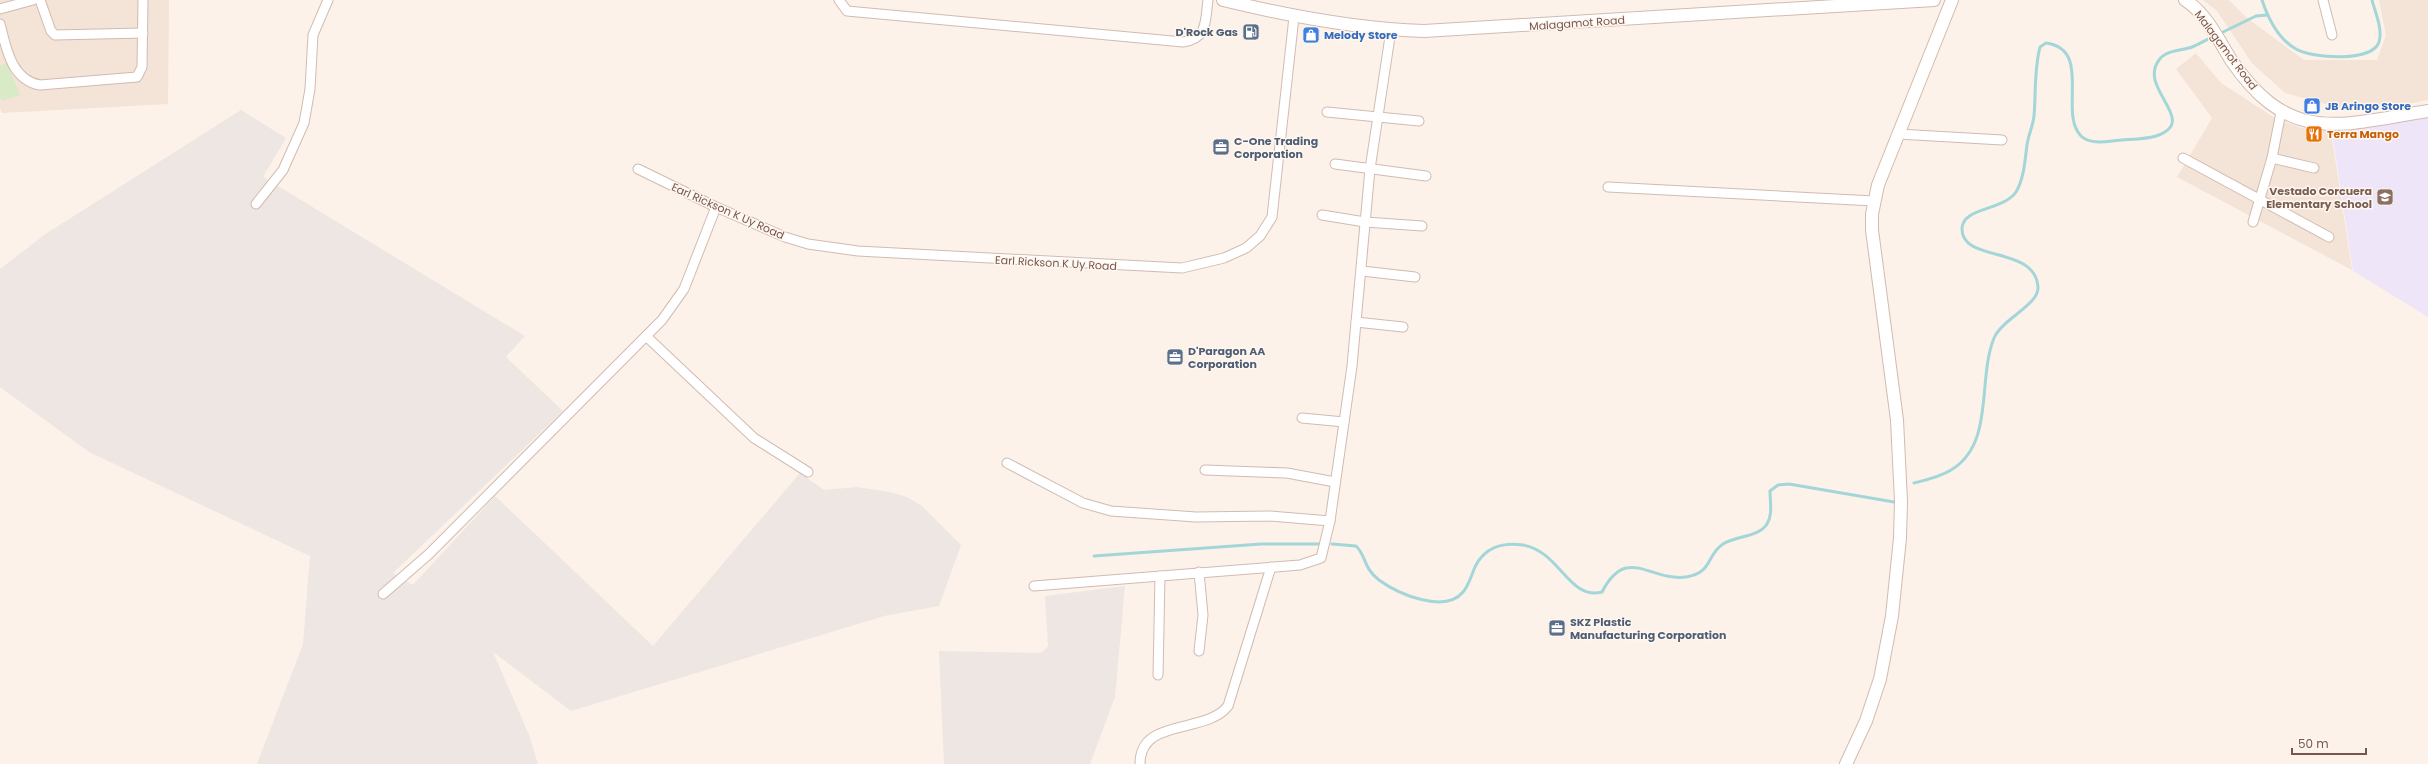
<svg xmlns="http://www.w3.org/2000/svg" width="2428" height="764" font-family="Poppins,sans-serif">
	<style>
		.residential { fill: #f4e3d7 }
		.industrial { fill: #ede6e2 }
		.education { fill: #efe5f9 }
		.green { fill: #d9eac7 }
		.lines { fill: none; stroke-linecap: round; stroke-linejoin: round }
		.stream { stroke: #a3d6d8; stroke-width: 3 }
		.minor-casing { stroke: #d1bbb1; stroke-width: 11 }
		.tertiary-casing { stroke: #d1bbb1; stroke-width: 14 }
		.minor { stroke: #fff; stroke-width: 9 }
		.tertiary { stroke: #fff; stroke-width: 12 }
		.labels { text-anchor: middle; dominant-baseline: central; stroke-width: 3; stroke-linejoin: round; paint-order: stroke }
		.street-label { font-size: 11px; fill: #77564c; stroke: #fff7ef }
		.service-label { font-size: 11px; font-weight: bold; fill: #4e5e75; stroke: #fff7ef; text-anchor: start }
		.shop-label { font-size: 11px; font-weight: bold; fill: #366cbe; stroke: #fff7ef; text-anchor: start }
		.food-label { font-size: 11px; font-weight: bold; fill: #c56008; stroke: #fff7ef; text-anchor: start }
		.education-label { font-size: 11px; font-weight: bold; fill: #785e54; stroke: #fff7ef; text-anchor: end }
	</style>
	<rect width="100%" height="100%" fill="#fcf2e9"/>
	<g class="residential">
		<path d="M 0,0 L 169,0 L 168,104 L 2,113 L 0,108 Z"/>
		<path d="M 2203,0 L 2229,0 L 2247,18 L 2304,60 L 2377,60 L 2386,35 L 2379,0 L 2428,0 L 2428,100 L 2401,105 L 2348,110 L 2285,93 L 2252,63 L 2217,11 Z"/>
		<path d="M 2196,53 L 2221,83 L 2275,118 L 2301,128 L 2331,132 L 2352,270 L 2177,177 L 2212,118 L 2176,69 Z"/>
	</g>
	<g class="industrial">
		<path d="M 241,110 L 286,138 L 263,177 L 525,336 L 506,357 L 563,411 L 393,573 L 413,585 L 495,496 L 653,646 L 800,473 L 824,490 L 857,487 L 890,492 L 907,497 L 922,506 L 961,545 L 939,606 L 884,616 L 571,711 L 493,652 L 529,735 L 538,764 L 257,764 L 303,644 L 310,556 L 89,452 L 0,387 L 0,269 L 47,233 Z"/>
		<path d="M 1125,586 L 1115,697 L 1090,764 L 944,764 L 939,651 L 1041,653 L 1048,646 L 1045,596 Z"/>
	</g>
	<path class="education" d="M 2428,116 L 2428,317 L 2353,271 L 2332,132 Z"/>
	<path class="green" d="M 7,63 L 20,95 L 2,101 L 0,95 L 0,66 Z"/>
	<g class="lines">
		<g class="stream">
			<path d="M 2262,0 C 2268,18 2278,39 2296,49 C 2311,58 2372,63 2379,42 C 2383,29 2375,12 2372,0"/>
			<path d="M 2219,34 L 2256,16 L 2267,15"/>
			<path d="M 1914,483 C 1926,480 1940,477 1951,470 C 1995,444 1977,380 1994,338 C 2002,319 2039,305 2038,287 C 2035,245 1962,263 1962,229 C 1962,207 2003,211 2016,192 C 2024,179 2025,160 2027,145 C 2028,136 2033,126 2034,116 C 2036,93 2034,70 2040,47 L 2046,43 C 2093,49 2058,113 2081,136 C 2089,144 2104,142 2113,141 C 2127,139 2143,140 2156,136 C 2201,121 2137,89 2159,60 C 2166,50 2181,51 2192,47 C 2199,44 2206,40 2214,36"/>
			<path d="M 1332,544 L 1356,546 C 1366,555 1363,568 1379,580 C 1398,594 1445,614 1463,592 C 1469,585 1471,576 1475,567 C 1484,548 1502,542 1523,545 C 1560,551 1569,601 1602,592 C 1627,544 1650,582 1686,577 C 1713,573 1706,555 1723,544 C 1735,536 1759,537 1767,524 C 1773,514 1770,502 1770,491 L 1778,485 L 1789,484 L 1894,502"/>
			<path d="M 1094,556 L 1261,544 L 1321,544"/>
		</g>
		<g class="minor-casing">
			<g id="minor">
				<path d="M 40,0 L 51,31 L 55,35 L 143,33"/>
				<path d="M 839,0 L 847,11 L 1183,42 C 1208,38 1205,22 1208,0"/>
				<path d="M 2323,0 L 2332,35"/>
				<path d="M 0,9 L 33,0"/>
				<path d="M 0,24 C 6,47 11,80 40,85 L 137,77 L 142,67 L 143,0"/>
				<path d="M 1327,112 L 1419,121"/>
				<path d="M 1898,134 L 2002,140"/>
				<path d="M 2183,158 L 2329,237"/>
				<path d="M 2272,158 L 2314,168"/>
				<path d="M 1335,164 L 1426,176"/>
				<path d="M 638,169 L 716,207 L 785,237 L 808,244 L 858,251 L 1182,268 L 1224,258 L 1246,248 L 1260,236 L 1272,217 L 1294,17"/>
				<path d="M 1608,187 L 1874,201"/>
				<path d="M 256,204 L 283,170 L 304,123 L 310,89 L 313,35 L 328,0"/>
				<path d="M 1322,215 L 1365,222 L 1422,226"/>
				<path d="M 2253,222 L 2272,158 L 2281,112"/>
				<path d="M 1362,271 L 1415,277"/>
				<path d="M 1356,322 L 1403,327"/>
				<path d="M 646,336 L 754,438 L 808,472"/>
				<path d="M 1302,418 L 1344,422"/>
				<path d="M 1007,463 L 1083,503 L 1111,511 L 1196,517 L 1270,516 L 1330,521"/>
				<path d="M 1205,470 L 1287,473 L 1335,482"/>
				<path d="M 1034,586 L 1300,565 L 1321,558 L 1330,521 L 1352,366 L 1370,169 L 1391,30"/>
				<path d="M 383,594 L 429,554 L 662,320 L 684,289 L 716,207"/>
				<path d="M 1199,651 L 1203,615 L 1199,572"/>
				<path d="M 1158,675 L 1160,576"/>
				<path d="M 1140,764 C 1140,717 1205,735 1228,706 L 1271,567"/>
			</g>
		</g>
		<g class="tertiary-casing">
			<g id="tertiary">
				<path d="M 1223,0 C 1289,16 1356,29 1424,31 L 1934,0"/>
				<path d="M 2185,0 C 2206,13 2218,39 2231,60 C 2290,146 2339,125 2428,111"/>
				<path d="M 1846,764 L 1866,721 L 1880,679 L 1892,616 L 1900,538 L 1901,501 L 1897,420 L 1872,230 L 1872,214 L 1878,185 L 1952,0"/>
			</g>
		</g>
		<use href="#minor" class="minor"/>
		<use href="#tertiary" class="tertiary"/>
	</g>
	<defs>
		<g id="fuel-square" transform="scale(0.9)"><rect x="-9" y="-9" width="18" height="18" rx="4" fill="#5c6f8a" stroke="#fff7ef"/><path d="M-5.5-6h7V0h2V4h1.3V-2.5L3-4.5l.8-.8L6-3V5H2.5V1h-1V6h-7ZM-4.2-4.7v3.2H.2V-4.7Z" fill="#fff"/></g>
		<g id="shop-square" transform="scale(0.9)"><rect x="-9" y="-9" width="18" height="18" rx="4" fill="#3f7fe0" stroke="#fff7ef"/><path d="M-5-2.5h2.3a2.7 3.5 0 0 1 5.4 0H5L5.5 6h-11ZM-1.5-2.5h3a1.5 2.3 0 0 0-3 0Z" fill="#fff"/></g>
		<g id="restaurant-square" transform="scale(0.9)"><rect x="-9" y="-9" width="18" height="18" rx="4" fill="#e8710a" stroke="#fff7ef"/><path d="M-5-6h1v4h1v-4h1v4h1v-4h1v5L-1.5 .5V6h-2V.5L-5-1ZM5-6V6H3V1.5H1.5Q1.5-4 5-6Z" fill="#fff"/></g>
		<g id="office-square" transform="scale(0.9)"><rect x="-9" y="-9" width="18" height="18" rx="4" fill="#5c6f8a" stroke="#fff7ef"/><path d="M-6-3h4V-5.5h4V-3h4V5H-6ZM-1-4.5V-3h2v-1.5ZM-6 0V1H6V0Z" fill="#fff"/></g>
		<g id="school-square" transform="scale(0.9)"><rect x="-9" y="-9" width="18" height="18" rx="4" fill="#8d6e63" stroke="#fff7ef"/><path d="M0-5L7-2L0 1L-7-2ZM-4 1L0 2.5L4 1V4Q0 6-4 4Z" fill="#fff"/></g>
	</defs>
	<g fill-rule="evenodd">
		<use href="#fuel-square" x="1251" y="32"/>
		<use href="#shop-square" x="1311" y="35"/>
		<use href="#shop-square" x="2312" y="106"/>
		<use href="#restaurant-square" x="2314" y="134"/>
		<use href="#office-square" x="1221" y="147"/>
		<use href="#school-square" x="2385" y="197"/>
		<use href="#office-square" x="1175" y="357"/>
		<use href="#office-square" x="1557" y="628"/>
	</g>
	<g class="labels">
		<g class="street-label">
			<text transform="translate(1577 23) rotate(-4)">Malagamot Road</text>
			<text transform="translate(2226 50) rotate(53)">Malagamot Road</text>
			<text transform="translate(728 211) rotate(24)">Earl Rickson K Uy Road</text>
			<text transform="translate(1056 263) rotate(3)">Earl Rickson K Uy Road</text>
		</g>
		<g class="service-label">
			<text x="1238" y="32" text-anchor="end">D'Rock Gas</text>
			<text x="1234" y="141">C-One Trading<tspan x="1234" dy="13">Corporation</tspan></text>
			<text x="1188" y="351">D'Paragon AA<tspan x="1188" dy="13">Corporation</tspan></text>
			<text x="1570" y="622">SKZ Plastic<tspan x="1570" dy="13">Manufacturing Corporation</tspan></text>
		</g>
		<g class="shop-label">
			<text x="1324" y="35">Melody Store</text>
			<text x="2325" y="106">JB Aringo Store</text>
		</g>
		<g class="food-label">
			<text x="2327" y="134">Terra Mango</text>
		</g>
		<g class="education-label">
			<text x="2372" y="191">Vestado Corcuera<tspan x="2372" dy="13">Elementary School</tspan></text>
		</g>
	</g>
	<path d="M2292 748v6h74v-6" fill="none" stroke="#77564c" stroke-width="2"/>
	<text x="2298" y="748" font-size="12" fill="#77564c" stroke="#fff7ef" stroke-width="3" paint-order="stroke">50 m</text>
</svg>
